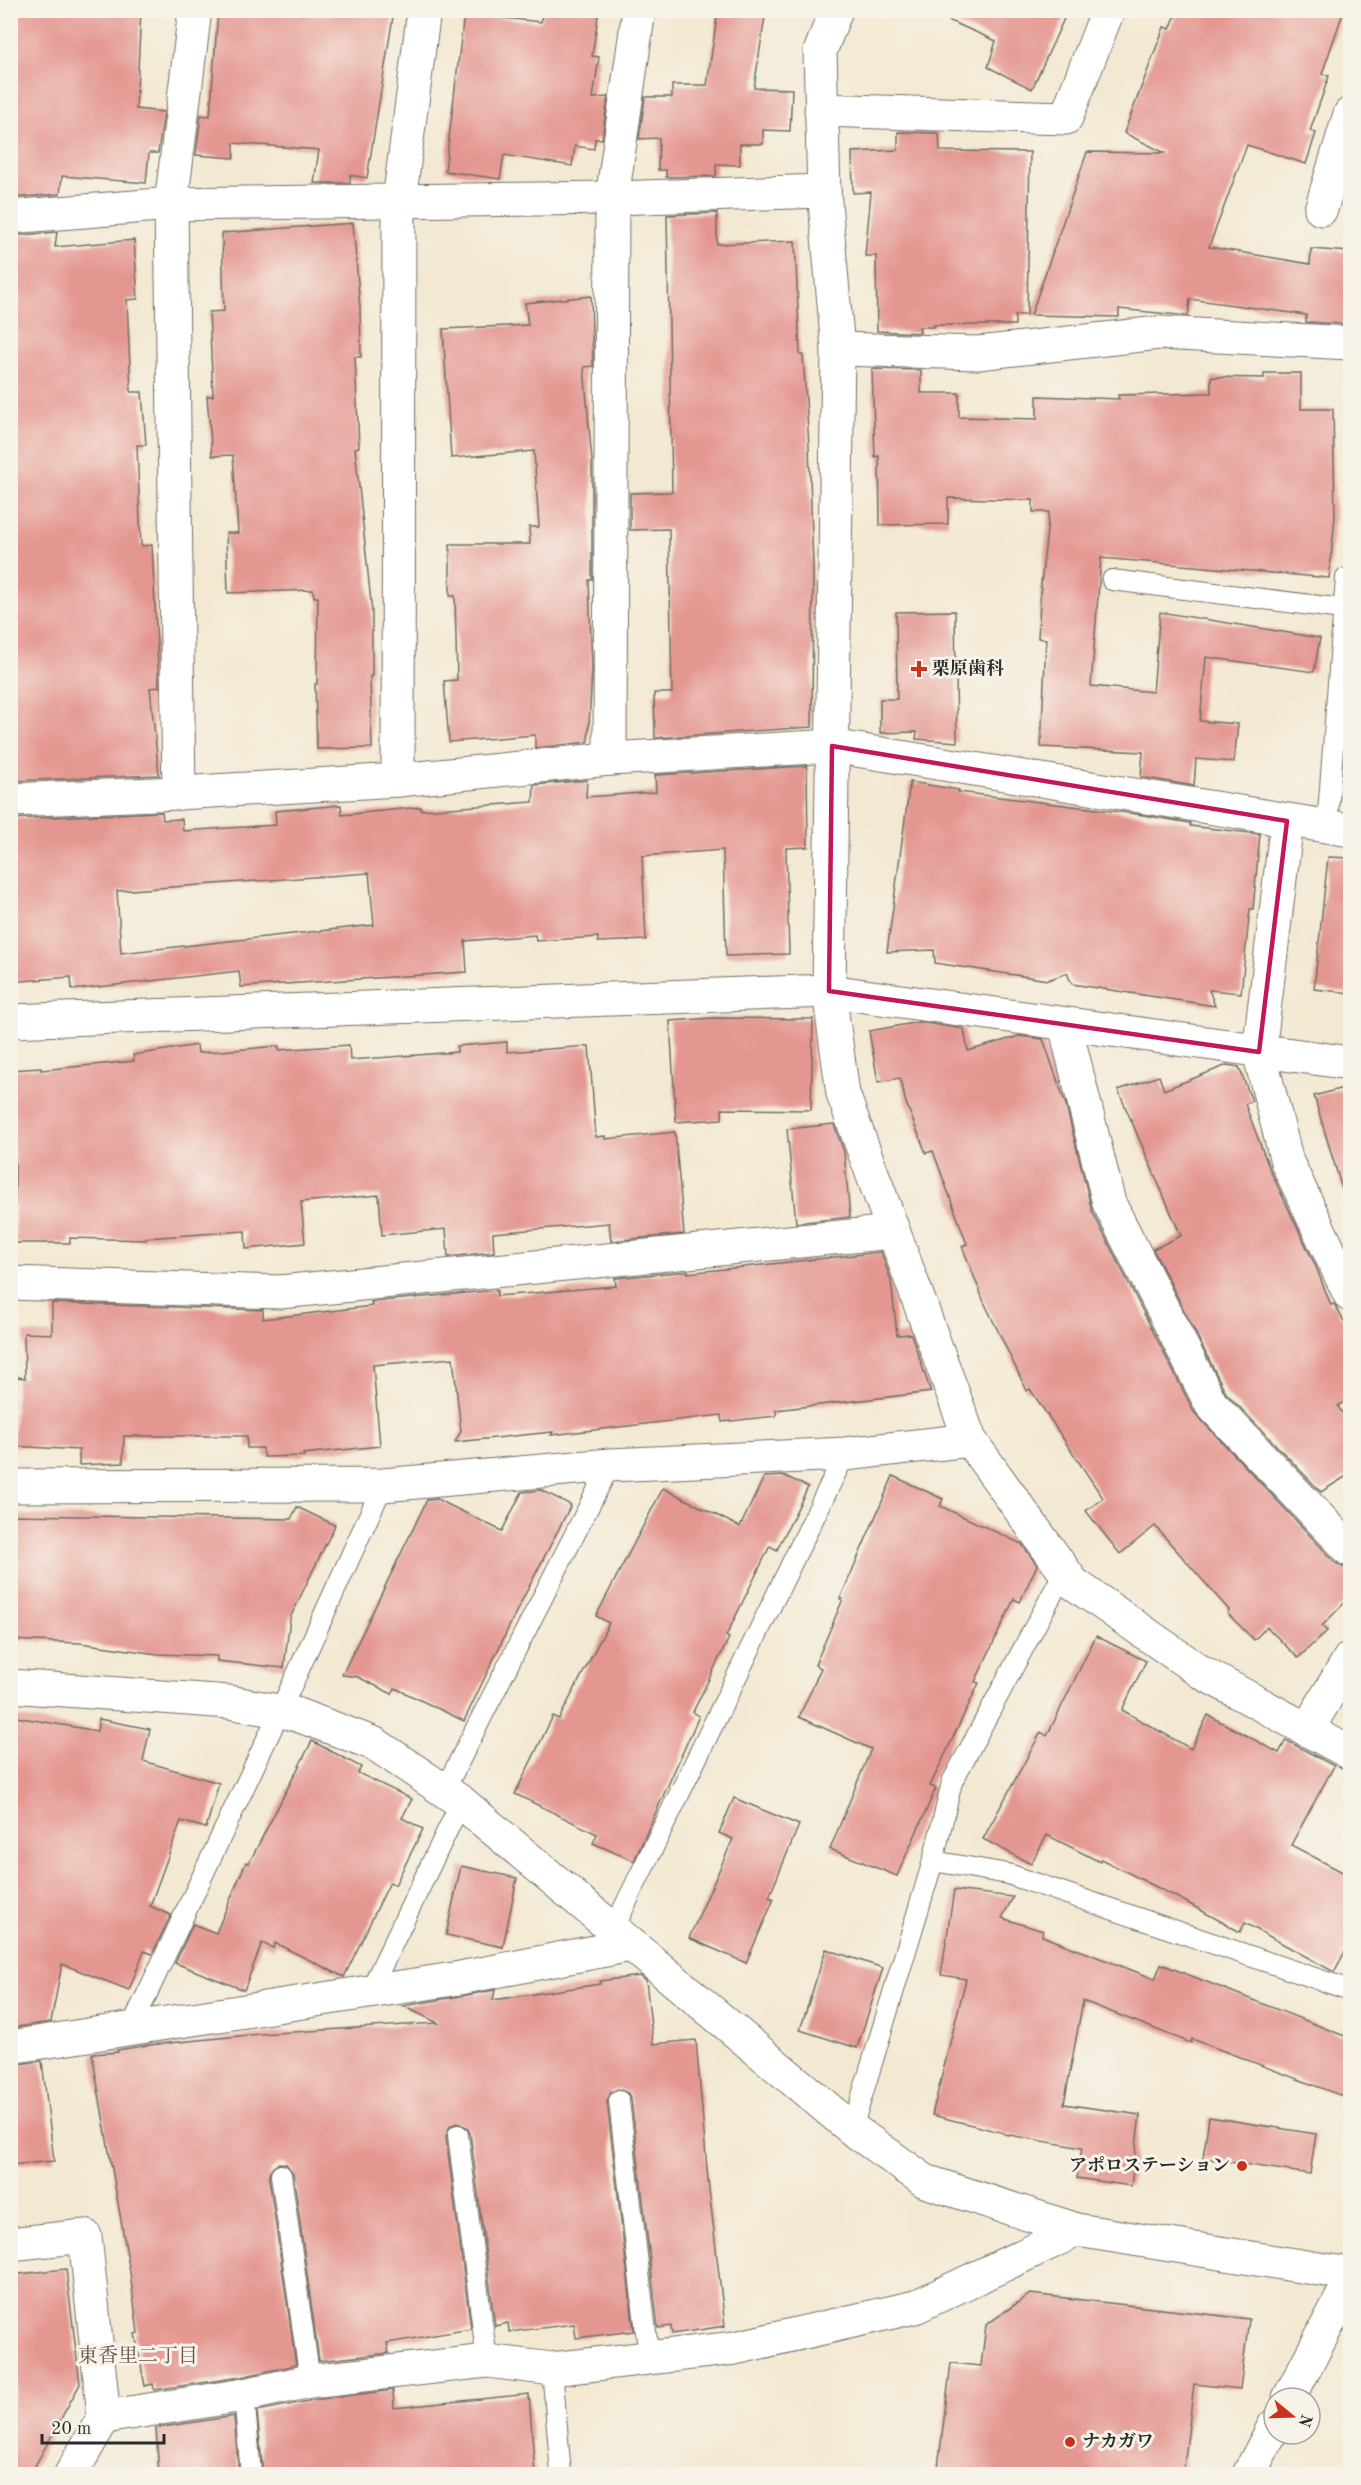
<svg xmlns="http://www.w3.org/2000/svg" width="1361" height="2485" font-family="'Old Standard TT','Noto Serif JP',serif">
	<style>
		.building { fill: #e49791; fill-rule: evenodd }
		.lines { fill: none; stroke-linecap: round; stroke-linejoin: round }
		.service-casing { stroke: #716e66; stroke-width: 22 }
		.minor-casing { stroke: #716e66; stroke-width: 35 }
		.tertiary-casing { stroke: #716e66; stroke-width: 35 }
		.secondary-casing { stroke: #716e66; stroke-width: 35 }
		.service { stroke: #fff; stroke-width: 20 }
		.minor { stroke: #fff; stroke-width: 33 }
		.tertiary { stroke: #fff; stroke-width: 33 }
		.secondary { stroke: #fff; stroke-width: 33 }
		.marked { fill: none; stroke: #c2185b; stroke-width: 4.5; stroke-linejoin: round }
		.poi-dot { fill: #c8321e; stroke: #f7f3e8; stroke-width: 2 }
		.labels { text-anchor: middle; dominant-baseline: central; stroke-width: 6; stroke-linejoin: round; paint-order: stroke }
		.poi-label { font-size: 18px; font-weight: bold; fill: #2b2b2b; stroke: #f7f3e8; text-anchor: start }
		.neighbourhood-label { font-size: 20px; fill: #6c514f; stroke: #f7f3e8 }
	</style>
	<rect width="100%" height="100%" fill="#f7f3e8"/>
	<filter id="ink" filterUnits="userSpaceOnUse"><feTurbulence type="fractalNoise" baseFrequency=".0167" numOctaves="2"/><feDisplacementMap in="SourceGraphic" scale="12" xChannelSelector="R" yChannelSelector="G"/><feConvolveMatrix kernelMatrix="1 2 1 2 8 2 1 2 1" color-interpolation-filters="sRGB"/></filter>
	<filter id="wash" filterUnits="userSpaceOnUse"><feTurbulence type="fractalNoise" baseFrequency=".008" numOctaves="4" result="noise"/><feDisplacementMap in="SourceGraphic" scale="24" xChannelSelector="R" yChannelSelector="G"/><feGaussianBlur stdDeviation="1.35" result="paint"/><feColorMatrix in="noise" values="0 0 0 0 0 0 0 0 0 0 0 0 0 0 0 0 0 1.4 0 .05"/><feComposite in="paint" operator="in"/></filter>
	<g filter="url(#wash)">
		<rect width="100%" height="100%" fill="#f3e9d3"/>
		<g id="blocks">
			<g class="building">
				<path d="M 10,10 L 141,10 L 136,109 L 164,112 L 158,153 L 149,153 L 146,183 L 62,176 L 60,194 L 10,198 Z"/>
				<path d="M 218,10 L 394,10 L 367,178 L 350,175 L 350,183 L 314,183 L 319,150 L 234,143 L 234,158 L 196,155 L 201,115 L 210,116 Z"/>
				<path d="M 543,10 L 599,10 L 592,56 L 599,57 L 593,98 L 608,97 L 602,139 L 595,139 L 594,149 L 575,146 L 572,166 L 504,155 L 500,179 L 445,171 L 464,14 L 541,22 Z"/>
				<path d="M 718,10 L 766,10 L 754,88 L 792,89 L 790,131 L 763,130 L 763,144 L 740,144 L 740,165 L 716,164 L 716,176 L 666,177 L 666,170 L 658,170 L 659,138 L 639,139 L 645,97 L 672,97 L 672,85 L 707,85 Z"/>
				<path d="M 925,10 L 1068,10 L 1032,89 L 988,67 L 996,41 Z"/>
				<path d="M 1178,10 L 1344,10 L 1322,74 L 1329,76 L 1310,131 L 1316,133 L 1306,164 L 1247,145 L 1209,247 L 1310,264 L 1311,249 L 1350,252 L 1350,312 L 1346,312 L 1345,324 L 1306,322 L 1306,315 L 1190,299 L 1188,316 L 1119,309 L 1119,317 L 1031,315 L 1087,152 L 1165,153 L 1124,133 L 1164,27 L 1170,29 Z"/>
				<path d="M 898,132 L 939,133 L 940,151 L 1030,152 L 1027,315 L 1015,315 L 1015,325 L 934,325 L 934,327 L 919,327 L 920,333 L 877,331 L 876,256 L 865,256 L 871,192 L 853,193 L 852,152 L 898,150 Z"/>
				<path d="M 717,213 L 717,244 L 795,241 L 800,355 L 803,355 L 809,445 L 813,567 L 812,727 L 655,738 L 654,693 L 672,693 L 669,529 L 630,530 L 630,493 L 672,492 L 667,215 Z"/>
				<path d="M 353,223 L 360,308 L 361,357 L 355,357 L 359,447 L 355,448 L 372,612 L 372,676 L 370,676 L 372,748 L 317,749 L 315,684 L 317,684 L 318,597 L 314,597 L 313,590 L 228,593 L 226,533 L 238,533 L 233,455 L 212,456 L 207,396 L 213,396 L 209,312 L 224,311 L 222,233 Z"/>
				<path d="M 57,232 L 55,247 L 134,240 L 138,299 L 127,300 L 131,392 L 142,392 L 146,445 L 137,445 L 141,546 L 152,545 L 159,687 L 150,688 L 159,775 L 10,781 L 10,236 Z"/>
				<path d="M 591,296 L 593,366 L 584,367 L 592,462 L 592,580 L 589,580 L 592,671 L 588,742 L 535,748 L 535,735 L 449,742 L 444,681 L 457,680 L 455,596 L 450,596 L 450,544 L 530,544 L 529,527 L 539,527 L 534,451 L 451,458 L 443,329 L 528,325 L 525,303 Z"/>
				<path d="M 872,369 L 921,370 L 921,393 L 959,393 L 959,417 L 1037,419 L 1037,396 L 1119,399 L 1118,395 L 1211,393 L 1211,377 L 1264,378 L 1264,373 L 1301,373 L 1301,409 L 1333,409 L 1335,516 L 1329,578 L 1101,558 L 1091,686 L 1153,692 L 1160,612 L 1320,638 L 1314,672 L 1206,657 L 1200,721 L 1238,724 L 1234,762 L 1196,759 L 1194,786 L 1141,777 L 1143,752 L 1041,747 L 1046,639 L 1038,638 L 1041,584 L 1049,512 L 1033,512 L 1033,500 L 948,498 L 948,524 L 880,525 L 879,456 L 875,457 Z"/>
				<path d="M 955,611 L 957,742 L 916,739 L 917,732 L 880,733 L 880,699 L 897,699 L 896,612 Z"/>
				<path d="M 807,766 L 808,847 L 786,848 L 789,954 L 726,956 L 723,850 L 642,856 L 646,940 L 598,942 L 598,937 L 536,941 L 535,935 L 465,941 L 467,972 L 241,987 L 239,971 L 72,990 L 71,977 L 10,982 L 10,819 L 162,812 L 163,820 L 182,819 L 183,831 L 276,825 L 275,811 L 341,805 L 342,815 L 421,807 L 421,810 L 533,802 L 534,785 L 587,780 L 586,797 L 656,792 L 655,775 ZM 369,873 L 374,925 L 121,953 L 117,891 Z"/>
				<path d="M 910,782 L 959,790 L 958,792 L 1137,814 L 1190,823 L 1190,826 L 1260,834 L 1253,909 L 1250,909 L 1241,993 L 1209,990 L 1215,1006 L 1072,984 L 1067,973 L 1048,980 L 935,963 L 934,950 L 887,952 Z"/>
				<path d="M 1328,857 L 1350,858 L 1350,993 L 1314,989 Z"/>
				<path d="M 714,1018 L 813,1019 L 811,1110 L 722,1109 L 722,1119 L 676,1122 L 670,1021 Z"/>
				<path d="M 919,1022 L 964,1029 L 968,1051 L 1019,1036 L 1043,1039 L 1066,1105 L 1092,1211 L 1194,1412 L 1336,1563 L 1350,1571 L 1350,1597 L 1322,1626 L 1327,1631 L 1298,1658 L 1267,1627 L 1254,1640 L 1227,1613 L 1229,1610 L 1155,1526 L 1120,1554 L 1086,1511 L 1103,1498 L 1030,1389 L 1027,1391 L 984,1302 L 962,1246 L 967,1244 L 933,1151 L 926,1153 L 906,1103 L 900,1078 L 878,1082 L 869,1031 Z"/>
				<path d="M 507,1042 L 507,1052 L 589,1046 L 596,1137 L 605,1136 L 605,1139 L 675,1132 L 684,1234 L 611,1241 L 609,1223 L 493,1233 L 494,1252 L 448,1257 L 446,1229 L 382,1235 L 379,1195 L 301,1202 L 305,1243 L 246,1249 L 245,1231 L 146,1238 L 146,1240 L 70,1238 L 70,1243 L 15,1243 L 15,1151 L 10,1152 L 10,1070 L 41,1068 L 41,1070 L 134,1061 L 133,1055 L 197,1045 L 198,1053 L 279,1046 L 279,1050 L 349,1045 L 350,1060 L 457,1052 L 457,1046 Z"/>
				<path d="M 1227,1065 L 1239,1067 L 1252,1101 L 1245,1104 L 1270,1170 L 1316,1267 L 1331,1305 L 1334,1304 L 1350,1332 L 1350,1398 L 1338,1406 L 1350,1426 L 1350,1474 L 1321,1492 L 1226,1393 L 1153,1249 L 1181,1236 L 1118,1090 L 1159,1076 L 1164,1090 Z"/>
				<path d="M 1350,1086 L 1350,1188 L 1342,1189 L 1314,1096 Z"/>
				<path d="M 834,1124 L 844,1152 L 850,1217 L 796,1223 L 787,1129 Z"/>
				<path d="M 881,1252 L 891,1280 L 897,1335 L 911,1334 L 931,1392 L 776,1410 L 776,1416 L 722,1422 L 721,1415 L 551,1435 L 553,1432 L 455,1442 L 461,1431 L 453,1358 L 373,1365 L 380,1446 L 303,1454 L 304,1456 L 264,1457 L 263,1448 L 247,1448 L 247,1436 L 124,1436 L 123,1463 L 79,1465 L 79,1450 L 13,1446 L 17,1377 L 25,1378 L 24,1333 L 52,1334 L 52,1303 L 263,1310 L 263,1319 L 372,1306 L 371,1302 L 497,1290 L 497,1296 L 616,1286 L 615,1278 L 688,1271 L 688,1273 Z"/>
				<path d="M 785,1476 L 808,1487 L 777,1550 L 770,1546 L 726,1636 L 729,1638 L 693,1712 L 699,1716 L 634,1861 L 593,1843 L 597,1834 L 515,1794 L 553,1716 L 559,1719 L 609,1623 L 596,1616 L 663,1488 L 740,1527 L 764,1477 Z"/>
				<path d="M 893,1476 L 943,1499 L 940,1506 L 1022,1544 L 1037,1565 L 1020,1602 L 1014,1599 L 975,1682 L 979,1683 L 930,1786 L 936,1788 L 897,1876 L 830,1849 L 871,1749 L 799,1717 L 821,1668 L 815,1665 L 843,1599 L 840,1599 Z"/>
				<path d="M 541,1490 L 571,1505 L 517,1610 L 464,1721 L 395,1688 L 392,1694 L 358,1677 L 342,1675 L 427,1500 L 437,1499 L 502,1531 L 522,1492 Z"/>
				<path d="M 297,1507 L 335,1525 L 290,1618 L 284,1668 L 217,1661 L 217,1656 L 157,1654 L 80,1643 L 10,1640 L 10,1515 L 291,1519 Z"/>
				<path d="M 1096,1636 L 1146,1661 L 1122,1710 L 1191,1749 L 1208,1715 L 1279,1753 L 1286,1740 L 1334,1766 L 1291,1845 L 1350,1876 L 1350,1942 L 1334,1972 L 1245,1923 L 1240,1932 L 1184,1901 L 1101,1859 L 1100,1862 L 1047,1835 L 1031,1864 L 983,1839 L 1041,1732 L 1047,1736 Z"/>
				<path d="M 10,1716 L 97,1731 L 99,1719 L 150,1729 L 143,1761 L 219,1783 L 206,1828 L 181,1821 L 150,1906 L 171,1915 L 152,1954 L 144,1951 L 129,1990 L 62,1964 L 51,2022 L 10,2028 L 10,1805 L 15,1776 L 10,1775 Z"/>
				<path d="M 312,1741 L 361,1767 L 358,1773 L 412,1799 L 402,1818 L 423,1829 L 395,1885 L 390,1882 L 344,1977 L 275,1943 L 273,1948 L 262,1943 L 244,1990 L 175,1963 L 193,1924 L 216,1933 L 246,1862 L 249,1863 Z"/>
				<path d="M 734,1798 L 799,1825 L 769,1897 L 774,1899 L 746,1963 L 689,1938 L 733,1839 L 719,1833 Z"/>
				<path d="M 461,1866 L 517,1878 L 503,1947 L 446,1935 Z"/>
				<path d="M 954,1890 L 1013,1897 L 1002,1918 L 1043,1931 L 1042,1936 L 1155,1979 L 1161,1964 L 1350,2038 L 1350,2099 L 1192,2039 L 1191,2043 L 1083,2001 L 1064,2104 L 1140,2115 L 1131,2186 L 1077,2178 L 1082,2148 L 1004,2134 L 1004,2133 L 932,2115 L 966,1979 L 941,1975 Z"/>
				<path d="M 826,1949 L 883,1968 L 857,2048 L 800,2030 Z"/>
				<path d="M 640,1976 L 646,1981 L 653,2044 L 696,2040 L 708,2180 L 725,2326 L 672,2334 L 671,2326 L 658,2328 L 631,2100 L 628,2093 L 618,2089 L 611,2092 L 607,2102 L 634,2331 L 576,2338 L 574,2324 L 509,2332 L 508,2323 L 495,2326 L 470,2133 L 467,2127 L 457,2123 L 450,2126 L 446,2137 L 471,2329 L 387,2343 L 389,2353 L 319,2361 L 293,2173 L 286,2164 L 279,2163 L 270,2170 L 269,2177 L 296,2365 L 241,2377 L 154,2390 L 153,2384 L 145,2386 L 135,2334 L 138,2333 L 130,2272 L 92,2054 L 118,2052 L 117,2050 L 149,2045 L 260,2034 L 438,2023 L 403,2006 L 495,1990 L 493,2000 L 600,1984 L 600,1981 Z"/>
				<path d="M 42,2061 L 54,2161 L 10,2165 L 10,2065 Z"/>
				<path d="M 1209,2117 L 1316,2134 L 1310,2174 L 1203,2158 Z"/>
				<path d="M 66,2269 L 80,2384 L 30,2475 L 10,2475 L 10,2402 L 17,2390 L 10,2331 L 10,2275 Z"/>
				<path d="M 1030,2294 L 1249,2319 L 1240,2389 L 1194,2384 L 1183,2475 L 937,2475 L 951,2363 L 981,2366 L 986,2325 Z"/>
				<path d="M 393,2390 L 394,2408 L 529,2394 L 535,2475 L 263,2475 L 257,2411 L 313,2400 Z"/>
				<path d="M 234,2416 L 239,2475 L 159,2475 L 156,2428 Z"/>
			</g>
		</g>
	</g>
	<g filter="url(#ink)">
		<use href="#blocks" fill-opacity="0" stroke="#716e66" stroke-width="1.5"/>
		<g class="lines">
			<g class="service-casing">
				<g id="service">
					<path d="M 1112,580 L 1343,609"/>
					<path d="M 1327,827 L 1346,578"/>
					<path d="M 444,1791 L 610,1465"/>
					<path d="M 933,1861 L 1008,1874 L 1350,1990"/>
					<path d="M 613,1930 L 845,1454"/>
					<path d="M 370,1991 L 461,1802"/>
					<path d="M 131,2028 L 280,1711 L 383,1485"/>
					<path d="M 619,2101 L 649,2358"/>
					<path d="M 852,2129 L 933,1861 L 952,1782 L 1064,1572"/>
					<path d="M 458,2135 L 487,2361"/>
					<path d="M 281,2175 L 310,2381"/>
					<path d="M 552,2369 L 561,2474"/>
					<path d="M 244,2395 L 251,2474"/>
				</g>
			</g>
			<g class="minor-casing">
				<g id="minor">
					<path d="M 836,10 L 820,52 L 824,191 L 838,349 L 829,991 L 843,1094 L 970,1440 L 1073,1583 L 1201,1672 L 1350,1753"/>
					<path d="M 821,110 L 1066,118 L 1108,10"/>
					<path d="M 1321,209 L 1350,114"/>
					<path d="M 10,217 L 171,204 L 612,198 L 639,10"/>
					<path d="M 838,349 L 978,353 L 1159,333 L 1350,343"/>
					<path d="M 610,759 L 832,746 L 1350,830"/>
					<path d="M 398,780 L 610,759 L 612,198 L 824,191"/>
					<path d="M 179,793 L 398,780 L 399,201 L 424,10"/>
					<path d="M 10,800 L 179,793 L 171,204 L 195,10"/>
					<path d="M 1287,821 L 1259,1052 L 1287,1162 L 1350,1295"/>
					<path d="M 10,1021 L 829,991 L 1350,1063"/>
					<path d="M 1065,1025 L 1109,1203 L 1211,1404 L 1350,1550"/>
					<path d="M 10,1283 L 280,1292 L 892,1232"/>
					<path d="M 10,1486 L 383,1485 L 610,1465 L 845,1454 L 970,1440"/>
					<path d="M 1307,1730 L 1350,1658"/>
					<path d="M 10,2047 L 460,1978 L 631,1945"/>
					<path d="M 10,2244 L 85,2236 L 104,2417 L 71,2474"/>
					<path d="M 104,2417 L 244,2395 L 310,2381 L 487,2361 L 552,2369 L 735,2348 L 915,2307 L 1077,2230"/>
				</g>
			</g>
			<g class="tertiary-casing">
				<path id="tertiary" d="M 10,1686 L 229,1702 L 295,1714 L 375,1744 L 461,1802 L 852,2129 L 925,2181 L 1077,2230 L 1350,2274"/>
			</g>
			<g class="secondary-casing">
				<g id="secondary">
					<path d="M 1289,2398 L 1350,2282"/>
					<path d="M 1249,2474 L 1274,2426"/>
				</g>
			</g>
			<use href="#service" class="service"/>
			<use href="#minor" class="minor"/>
			<use href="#tertiary" class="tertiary"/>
			<use href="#secondary" class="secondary"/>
		</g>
	</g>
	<path class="marked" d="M 832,746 L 1287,821 L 1259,1052 L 829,991 Z"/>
	<g class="poi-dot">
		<path d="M916 660h6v6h6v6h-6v6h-6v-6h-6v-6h6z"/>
		<circle cx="1242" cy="2166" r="6"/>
		<circle cx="1070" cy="2442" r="6"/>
	</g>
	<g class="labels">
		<g class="poi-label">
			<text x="932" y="669">栗原歯科</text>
			<text x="1230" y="2166" text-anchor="end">アポロステーション</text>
			<text x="1082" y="2442">ナカガワ</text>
		</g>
		<g class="neighbourhood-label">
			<text x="138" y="2357">東香里二丁目</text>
		</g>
	</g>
	<rect width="1361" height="2485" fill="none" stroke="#f7f3e8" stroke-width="36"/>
	<g transform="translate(1292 2416) rotate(109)"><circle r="28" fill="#f7f3e8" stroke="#a5a39c" stroke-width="1.5"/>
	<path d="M0-4.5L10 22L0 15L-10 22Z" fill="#c8321e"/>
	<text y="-9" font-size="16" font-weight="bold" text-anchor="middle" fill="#2b2b2b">N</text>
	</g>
	<path d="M42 2434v9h122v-9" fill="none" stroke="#2b2b2b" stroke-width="3"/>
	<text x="51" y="2434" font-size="18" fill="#2b2b2b" stroke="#f7f3e8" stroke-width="4.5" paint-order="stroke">20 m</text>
</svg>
